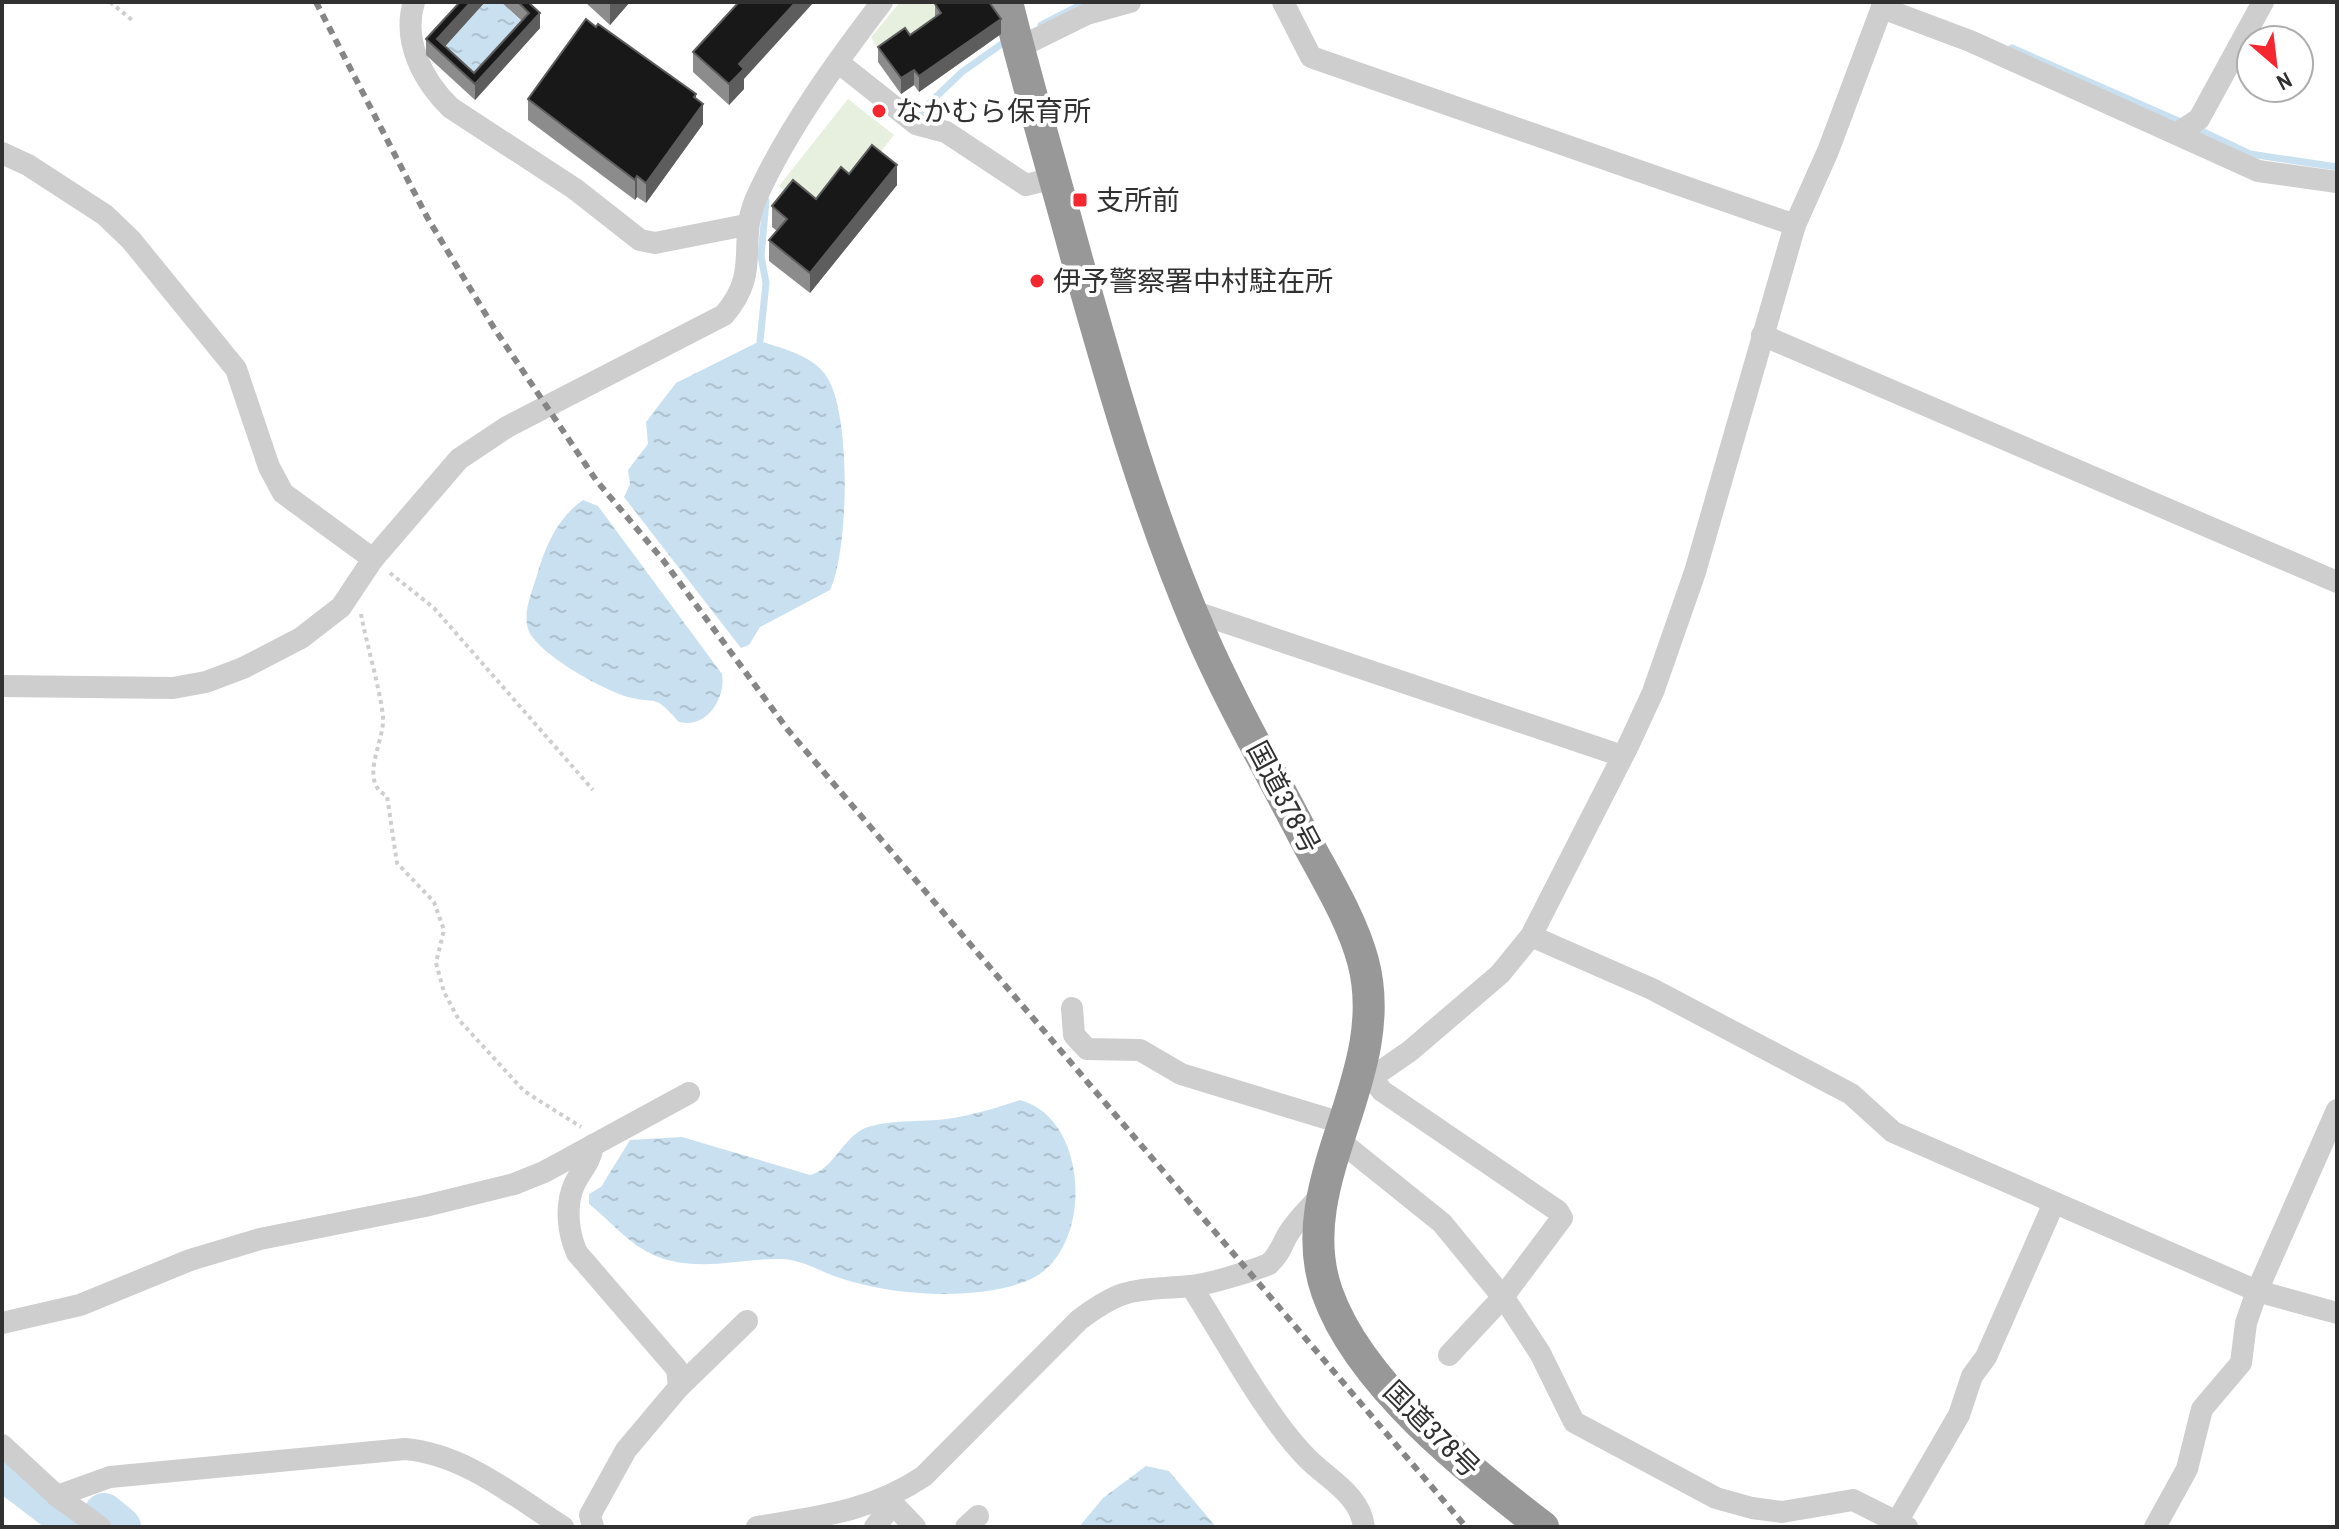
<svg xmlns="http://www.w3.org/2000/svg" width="2339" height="1529" font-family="'Archivo Narrow','Noto Sans JP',sans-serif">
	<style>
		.grass { fill: #e7efde }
		.water { fill: url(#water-ripples) }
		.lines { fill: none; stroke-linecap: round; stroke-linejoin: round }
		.stream { stroke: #c9e0f0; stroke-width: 7 }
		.river { stroke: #c9e0f0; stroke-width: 40 }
		.path { stroke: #cecece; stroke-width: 4; stroke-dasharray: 4 4; stroke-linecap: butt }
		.minor { stroke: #cecece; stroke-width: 22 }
		.highway { stroke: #989898; stroke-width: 32 }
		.rail { stroke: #868686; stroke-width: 6; stroke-dasharray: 8 6; stroke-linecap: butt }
		.wall { fill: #8c8c8c }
		.shaded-wall { fill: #5d5d5d }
		.building { fill: #181818; stroke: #5d5d5d; stroke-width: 2 }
		.poi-dot { fill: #f42731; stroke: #fff; stroke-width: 3 }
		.labels { text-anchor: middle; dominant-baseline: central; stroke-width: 8; stroke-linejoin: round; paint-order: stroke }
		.poi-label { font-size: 28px; fill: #313131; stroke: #fff; text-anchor: start }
		.street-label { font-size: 28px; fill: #313131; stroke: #fff }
	</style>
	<defs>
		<pattern id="water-ripples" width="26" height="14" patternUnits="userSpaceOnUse" patternTransform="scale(2)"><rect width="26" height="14" fill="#c9e0f0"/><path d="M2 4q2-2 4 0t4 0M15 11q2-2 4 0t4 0" fill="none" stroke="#adc1ce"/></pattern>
	</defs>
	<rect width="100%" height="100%" fill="#fff"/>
	<g class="grass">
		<path d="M 900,2 L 954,2 L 885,52 L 880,52 L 871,37 Z"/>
		<path d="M 848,99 L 894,135 L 849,191 L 815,215 L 779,186 Z"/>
	</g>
	<g class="water">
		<path d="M 485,2 L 501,2 L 529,28 L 474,89 L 437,55 Z"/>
		<path d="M 760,341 C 781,348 811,355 825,374 C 852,409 849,551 830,590 L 760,627 L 749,645 L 741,648 L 624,497 L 630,484 L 628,470 L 648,444 L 646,422 L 676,383 Z"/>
		<path d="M 583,500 L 598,506 L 722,674 C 726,698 707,729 679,722 C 653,693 660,705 628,697 C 603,690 536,653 528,629 C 523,611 532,592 537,575 C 545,547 557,518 583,500 Z"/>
		<path d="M 1020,1100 C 1091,1119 1093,1251 1031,1279 C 981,1302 892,1296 840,1278 C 821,1272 803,1260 782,1259 C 740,1258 698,1273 656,1256 C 629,1245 611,1221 589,1204 L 589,1194 L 601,1187 L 630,1140 L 682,1137 L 810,1175 C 832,1170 841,1142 861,1130 C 882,1119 924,1122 947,1119 C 972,1115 997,1108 1020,1100 Z"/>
		<path d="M 1146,1466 L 1169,1471 L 1216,1527 L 1079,1527 L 1103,1498 Z"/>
	</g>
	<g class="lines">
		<g class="stream">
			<path d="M 1041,25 L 1086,2"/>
			<path d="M 2012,48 L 2183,123"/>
			<path d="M 917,115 L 962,72 L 1003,43"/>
			<path d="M 2195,128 L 2250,154 L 2337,167"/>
			<path d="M 760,341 L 766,283 L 761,256 L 766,201"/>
		</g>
		<g class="river">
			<path d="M 2,1470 L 77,1527"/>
			<path d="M 104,1513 L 121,1527"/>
		</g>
		<g class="path">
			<path d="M 110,2 L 132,20"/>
			<path d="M 390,573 L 434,608 L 593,790"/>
			<path d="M 361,614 C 365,638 385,707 383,723 C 381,747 360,783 387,796 L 397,863 L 434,902 L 444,930 L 436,963 L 444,992 L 459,1020 L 524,1091 L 581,1127"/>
		</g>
		<g class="minor">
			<path d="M 414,2 C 402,41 423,81 451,108 L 575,189 L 640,240 L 655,243 L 746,225"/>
			<path d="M 1283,2 L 1311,57 L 1795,225"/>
			<path d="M 1882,8 L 1970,41 L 2258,171 L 2337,182"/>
			<path d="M 1018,48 L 1087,14 L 1130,2"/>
			<path d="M 839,63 L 916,124 L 946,132 L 1026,185 L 1054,178"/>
			<path d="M 2178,133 L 2199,119 L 2263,2"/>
			<path d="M 2,153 L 28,165 L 105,215 L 131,240 L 236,369 L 269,467 L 283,493 L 373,559"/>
			<path d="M 1762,335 L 2337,582"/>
			<path d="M 1192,611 L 1622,756"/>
			<path d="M 2,686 L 173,688 L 206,682 L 243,668 L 301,638 L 341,607 L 373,559 L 459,459 L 507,427 L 724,315 C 763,270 735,242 758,194 C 789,127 837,61 882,2"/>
			<path d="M 1531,936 L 1652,989 L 1851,1094 L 1893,1132 L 2257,1291 L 2337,1313"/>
			<path d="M 1072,1008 L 1074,1035 L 1087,1049 L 1140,1050 L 1181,1074 L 1345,1124"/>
			<path d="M 1372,1078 L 1382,1091 L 1558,1211 L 1562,1218 L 1503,1297 L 1449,1355"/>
			<path d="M 1355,1089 L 1410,1051 L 1500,974 L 1531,936 L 1629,744 L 1653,692 L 1695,572 L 1795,225 L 1828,151 L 1884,2"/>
			<path d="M 1340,1141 L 1442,1223 L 1506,1301 L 1540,1353 L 1574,1422 L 1716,1498 L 1752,1508 L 1782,1512 L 1853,1500 L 1907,1527"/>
			<path d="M 1191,1286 C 1224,1337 1265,1415 1306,1457 C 1327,1479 1360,1494 1364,1527"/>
			<path d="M 2,1323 L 80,1305 L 190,1260 L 260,1239 L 425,1206 L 514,1184 L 544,1172 L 689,1093"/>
			<path d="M 679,1387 L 747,1321"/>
			<path d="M 2,1445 L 57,1496 L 100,1527"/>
			<path d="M 57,1496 L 110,1477 L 405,1449 C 464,1454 514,1496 563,1527"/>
			<path d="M 887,1498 L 915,1527"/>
			<path d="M 593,1527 L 590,1515 L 626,1450 L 679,1387 L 677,1369 L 577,1253 C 568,1233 565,1206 574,1185 C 581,1170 591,1162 593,1145"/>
			<path d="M 757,1527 C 817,1517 873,1511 924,1476 L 1079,1320 C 1125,1285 1136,1291 1190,1286 C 1207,1285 1252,1271 1269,1264 C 1279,1255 1281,1247 1287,1236 C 1295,1221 1310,1208 1321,1195"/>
			<path d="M 875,1527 L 891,1506"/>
			<path d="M 966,1527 L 978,1516"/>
			<path d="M 1894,1527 L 1959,1415 L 1972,1376 L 1986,1357 L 2054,1203"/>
			<path d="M 2155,1527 L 2187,1469 L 2202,1409 L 2241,1363 L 2246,1323 L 2257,1291 L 2337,1110"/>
		</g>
		<path class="highway" d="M 1007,2 C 1028,87 1053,171 1076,256 C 1112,384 1148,512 1201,634 C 1233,707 1273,776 1309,846 C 1329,883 1352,921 1363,961 C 1394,1077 1288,1181 1327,1292 C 1359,1384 1468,1469 1543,1527"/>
		<path class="rail" d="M 316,2 L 427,217 L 494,328 L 596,480 L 663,560 L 788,730 L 1466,1527"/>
	</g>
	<g class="wall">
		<path d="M 485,2 L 445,46 L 474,73 L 522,21 L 501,2 L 528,2 L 540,28 L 475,100 L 426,55 L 426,39 Z"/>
		<path d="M 585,2 L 630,2 L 610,25 Z"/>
		<path d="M 935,4 L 1001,34 L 919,92 L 914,85 L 901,94 L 878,62 L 878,47 L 910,35 L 935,17 Z"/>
		<path d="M 693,52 L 744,79 L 744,89 L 729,105 L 693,72 Z"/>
		<path d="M 528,99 L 703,124 L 646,203 L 637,197 L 635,200 L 528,120 Z"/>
		<path d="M 849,174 L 897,185 L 810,293 L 769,261 L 769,240 L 777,231 L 772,227 L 772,206 L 816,199 Z"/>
	</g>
	<g class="shaded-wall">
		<path d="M 471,2 L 485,2 L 440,52 L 437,39 Z"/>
		<path d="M 612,2 L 630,2 L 610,25 L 610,4 Z"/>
		<path d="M 796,2 L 814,2 L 744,79 L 744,89 L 729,105 L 729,84 L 739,64 Z"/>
		<path d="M 540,13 L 540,28 L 475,100 L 475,84 Z"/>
		<path d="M 1001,19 L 1001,34 L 919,92 L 919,76 Z"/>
		<path d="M 914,70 L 914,85 L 901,94 L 901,78 Z"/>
		<path d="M 696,94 L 696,113 L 703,104 L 703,124 L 646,203 L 646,183 Z"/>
		<path d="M 897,165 L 897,185 L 810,293 L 810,273 Z"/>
		<path d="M 637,176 L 637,197 L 635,200 L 635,180 Z"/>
	</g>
	<g class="building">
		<path d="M 460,2 L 471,2 L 437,39 L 474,73 L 529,13 L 518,2 L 528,2 L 540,13 L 475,84 L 426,39 Z"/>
		<path d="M 739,2 L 796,2 L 739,64 L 744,69 L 729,84 L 693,52 Z"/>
		<path d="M 937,2 L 989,2 L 1001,19 L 919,76 L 914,70 L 901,78 L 878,47 L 905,28 L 910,35 L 941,13 L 935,4 Z"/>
		<path d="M 586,19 L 596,27 L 598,24 L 696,94 L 694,97 L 703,104 L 646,183 L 637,176 L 635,180 L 528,99 Z"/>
		<path d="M 872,145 L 897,165 L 810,273 L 769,240 L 787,219 L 772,206 L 793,180 L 816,199 L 841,167 L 849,174 Z"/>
	</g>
	<g class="poi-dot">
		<circle cx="879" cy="111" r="8"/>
		<rect x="1072" y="192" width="16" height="16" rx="4"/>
		<circle cx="1037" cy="281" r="8"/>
	</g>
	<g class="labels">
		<g class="poi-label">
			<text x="895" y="111">なかむら保育所</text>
			<text x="1096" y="200">支所前</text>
			<text x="1053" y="281">伊予警察署中村駐在所</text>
		</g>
		<g class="street-label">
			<text transform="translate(1284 797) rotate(62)">国道378号</text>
			<text transform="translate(1432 1429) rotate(45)">国道378号</text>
		</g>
	</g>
	<rect width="2339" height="1529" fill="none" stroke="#313131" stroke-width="8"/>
	<g transform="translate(2275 64) rotate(152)"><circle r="38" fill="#ffffff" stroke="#adadad" stroke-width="2"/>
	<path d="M0-6L14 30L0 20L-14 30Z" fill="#f42731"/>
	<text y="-12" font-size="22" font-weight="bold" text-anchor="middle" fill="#313131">N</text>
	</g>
</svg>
